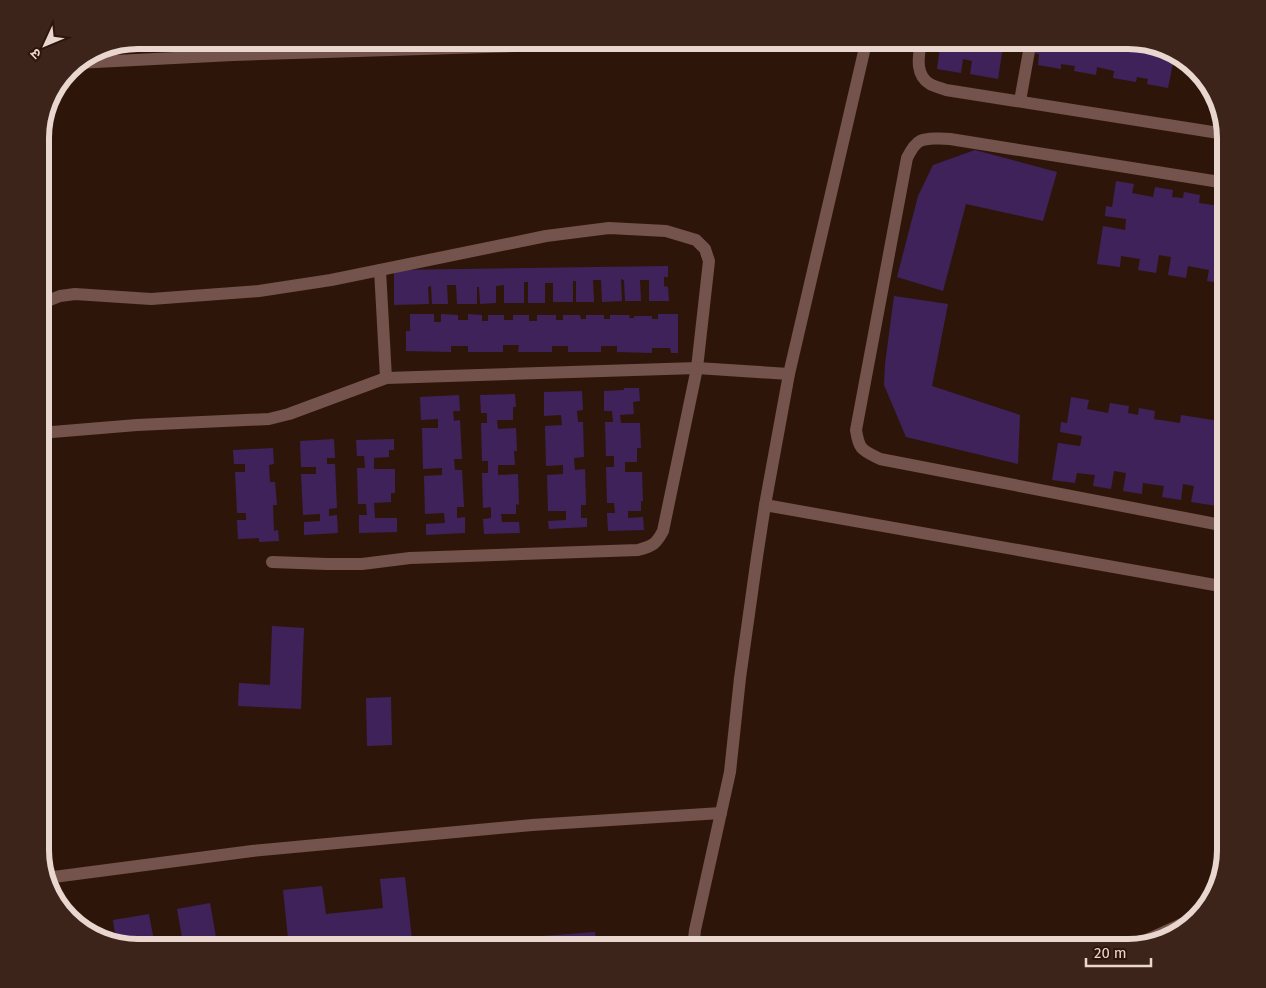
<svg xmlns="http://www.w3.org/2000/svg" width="1266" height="988" font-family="'Fira Sans','Noto Sans Devanagari',sans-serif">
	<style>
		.building { fill: #40225b }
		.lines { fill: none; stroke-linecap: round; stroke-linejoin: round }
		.lane { stroke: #73534b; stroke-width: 12 }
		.street { stroke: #73534b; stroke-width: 12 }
		.rim { fill: none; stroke: #e9d6cf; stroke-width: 6 }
	</style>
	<rect width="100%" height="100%" fill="#2e150a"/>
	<g class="building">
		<path d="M 941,40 L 1004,40 L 998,79 L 970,74 L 972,61 L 963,59 L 961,73 L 937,69 Z"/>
		<path d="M 1034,40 L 1128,40 L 1167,53 L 1167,56 L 1174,58 L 1168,88 L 1147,84 L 1148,79 L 1137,77 L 1136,82 L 1113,78 L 1114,71 L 1097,67 L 1096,75 L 1074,71 L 1075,66 L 1061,64 L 1061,69 L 1038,65 L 1039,54 L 1032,53 Z"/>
		<path d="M 975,150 L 1057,172 L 1043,221 L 966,204 L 943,291 L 897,277 L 918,196 L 933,165 Z"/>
		<path d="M 1116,181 L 1134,184 L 1132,193 L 1153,197 L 1155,187 L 1173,190 L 1172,197 L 1183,198 L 1184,192 L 1200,195 L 1199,203 L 1226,207 L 1226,284 L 1207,281 L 1209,270 L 1188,266 L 1186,278 L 1168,275 L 1171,257 L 1159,255 L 1156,273 L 1138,270 L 1140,259 L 1121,256 L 1120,267 L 1097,264 L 1103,226 L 1125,230 L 1126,219 L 1105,216 L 1106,206 L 1112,207 Z"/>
		<path d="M 668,266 L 668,277 L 664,277 L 664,286 L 668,287 L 669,301 L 649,301 L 649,280 L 640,280 L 641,301 L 625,301 L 624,280 L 621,279 L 622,301 L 602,302 L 601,280 L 593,280 L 594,302 L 576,302 L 576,281 L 573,281 L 573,302 L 553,302 L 553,283 L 545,283 L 545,303 L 528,303 L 528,282 L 524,282 L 524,303 L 504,303 L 504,285 L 496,286 L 496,303 L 480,304 L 479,287 L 477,287 L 477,304 L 457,304 L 456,285 L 447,285 L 448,304 L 432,304 L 431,286 L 428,287 L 429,304 L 394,305 L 394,270 Z"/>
		<path d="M 894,296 L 948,304 L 932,386 L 1020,415 L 1018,464 L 906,437 L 884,385 L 885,364 Z"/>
		<path d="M 410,314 L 434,314 L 434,322 L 441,322 L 441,314 L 458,315 L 458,320 L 468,320 L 468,314 L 482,315 L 482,321 L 488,321 L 488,315 L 504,315 L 504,320 L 513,320 L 513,315 L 529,315 L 529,321 L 537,321 L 537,315 L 556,315 L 556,320 L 563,320 L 563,315 L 580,315 L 581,319 L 586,319 L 586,315 L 604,315 L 604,319 L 610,319 L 610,315 L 630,315 L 629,318 L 634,318 L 634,316 L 652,316 L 652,319 L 658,319 L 658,314 L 678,314 L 678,353 L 671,353 L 670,348 L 652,348 L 652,353 L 617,352 L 617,346 L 601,346 L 601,352 L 568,352 L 568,346 L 552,346 L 552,352 L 518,352 L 519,345 L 503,345 L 503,352 L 468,352 L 468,346 L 451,346 L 451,352 L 406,351 L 406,331 L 410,331 Z"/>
		<path d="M 624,388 L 639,388 L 640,401 L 633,402 L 634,414 L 620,415 L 621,423 L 640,423 L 641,448 L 637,448 L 637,462 L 625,462 L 625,472 L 642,472 L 643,501 L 641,501 L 641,511 L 628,511 L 628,518 L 643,517 L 644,530 L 608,531 L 607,513 L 615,513 L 614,503 L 607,503 L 606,467 L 614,467 L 614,456 L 606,456 L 605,422 L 613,422 L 612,411 L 604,411 L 604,391 L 624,390 Z"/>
		<path d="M 582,391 L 583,410 L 577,411 L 578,422 L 583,422 L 584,457 L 574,458 L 575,470 L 585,469 L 586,505 L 581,505 L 581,518 L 587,518 L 587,527 L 549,529 L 548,521 L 566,520 L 566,511 L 548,511 L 547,475 L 563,474 L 563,465 L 546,466 L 545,426 L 562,425 L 561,415 L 544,416 L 544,392 Z"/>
		<path d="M 515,394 L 516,407 L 513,407 L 513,420 L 497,420 L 498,429 L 516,428 L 517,451 L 514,451 L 515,465 L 498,465 L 498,475 L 518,474 L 519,505 L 516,504 L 516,514 L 501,514 L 502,522 L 519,522 L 520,533 L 484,534 L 483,519 L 491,518 L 491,507 L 483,508 L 482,473 L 488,473 L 488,461 L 482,461 L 481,423 L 487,423 L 487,413 L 481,413 L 480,395 Z"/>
		<path d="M 459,395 L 460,411 L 453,411 L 454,421 L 460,420 L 462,459 L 454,459 L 455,470 L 462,470 L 464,507 L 457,507 L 457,518 L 465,517 L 465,533 L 426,535 L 426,524 L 445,523 L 444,513 L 425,514 L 424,476 L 442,475 L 442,468 L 423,469 L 422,428 L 438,428 L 438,419 L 421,420 L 420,397 Z"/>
		<path d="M 1071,397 L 1089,400 L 1087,409 L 1108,413 L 1110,403 L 1129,406 L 1128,413 L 1138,415 L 1139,408 L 1155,411 L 1154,419 L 1180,423 L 1181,415 L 1226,422 L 1226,498 L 1219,497 L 1217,506 L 1191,502 L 1194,486 L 1183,484 L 1181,500 L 1162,497 L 1164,486 L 1143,483 L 1142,494 L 1123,491 L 1126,473 L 1114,471 L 1111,489 L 1093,486 L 1095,475 L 1077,473 L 1075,483 L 1052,480 L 1058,443 L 1080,446 L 1082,436 L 1060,432 L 1061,422 L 1067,423 Z"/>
		<path d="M 334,439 L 335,458 L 327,458 L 327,464 L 335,464 L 337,508 L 329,509 L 329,516 L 337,515 L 338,533 L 304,535 L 304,522 L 320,521 L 320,514 L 303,515 L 301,474 L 316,474 L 316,467 L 301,467 L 300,441 Z"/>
		<path d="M 394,439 L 394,450 L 389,450 L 389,457 L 374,458 L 374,469 L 395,469 L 395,493 L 391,493 L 391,502 L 374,503 L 375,518 L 397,518 L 397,532 L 359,533 L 359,515 L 367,515 L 366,504 L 358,504 L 357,468 L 365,468 L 364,456 L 357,456 L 356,440 Z"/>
		<path d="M 273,448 L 274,464 L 269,465 L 270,482 L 275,482 L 277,505 L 273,505 L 274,531 L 278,530 L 279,541 L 259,542 L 259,538 L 238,539 L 237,520 L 246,520 L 246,513 L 237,513 L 235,472 L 245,472 L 245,464 L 234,464 L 233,450 Z"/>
		<path d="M 272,626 L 304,628 L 301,709 L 238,706 L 239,683 L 270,685 Z"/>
		<path d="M 391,697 L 392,745 L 367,746 L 366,698 Z"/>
		<path d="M 405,877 L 413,948 L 385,948 L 385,947 L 289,948 L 283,890 L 322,886 L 326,914 L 383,908 L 380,879 Z"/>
		<path d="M 210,903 L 217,943 L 189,948 L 138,948 L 116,941 L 113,920 L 149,914 L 154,941 L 182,937 L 177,909 Z"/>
		<path d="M 595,932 L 597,948 L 476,948 L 475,941 Z"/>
	</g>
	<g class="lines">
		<g class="lane">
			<path d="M 921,40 C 919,55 914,74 930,84 C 935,87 941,88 946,90 L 1225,134"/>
			<path d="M 1020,101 L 1031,40"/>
			<path d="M 1226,183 L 950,139 C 942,138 927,138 920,141 C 914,144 910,152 907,158 L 856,430 C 859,450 862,450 880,459 L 1226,526"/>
		</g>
		<g class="street">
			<path d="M 76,63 L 233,55 L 703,40"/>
			<path d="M 380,270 L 386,378"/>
			<path d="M 40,304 L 60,296 L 75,294 L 151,299 L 259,291 L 331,280 L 546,236 L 609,228 L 666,231 L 696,240 L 705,249 L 709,261 L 697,368 L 663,531 C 656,544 653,546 638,550 L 410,558 L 362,564 L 327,564 L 272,562"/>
			<path d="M 40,433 L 137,425 L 269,419 L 289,414 L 386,378 L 697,368 L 789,374"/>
			<path d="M 765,505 L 789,374 L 866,43 L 774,40"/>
			<path d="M 46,878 L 252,851 L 532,825 L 721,813"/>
			<path d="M 693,948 L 695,930 L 730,772 L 740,678 L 757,557 L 765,505 L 1226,587"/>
			<path d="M 1129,948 L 1195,918"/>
		</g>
	</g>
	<path d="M0 0H1266V988H0ZM138 49H1128A89 89 0 0 1 1217 138V850A89 89 0 0 1 1128 939H138A89 89 0 0 1 49 850V138A89 89 0 0 1 138 49Z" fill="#3d241a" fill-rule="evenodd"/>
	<path class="rim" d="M138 49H1128A89 89 0 0 1 1217 138V850A89 89 0 0 1 1128 939H138A89 89 0 0 1 49 850V138A89 89 0 0 1 138 49Z"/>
	<g transform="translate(45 45) rotate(226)" stroke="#2e150a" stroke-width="4" paint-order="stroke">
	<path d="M0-4L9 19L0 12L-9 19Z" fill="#e9d6cf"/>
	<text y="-8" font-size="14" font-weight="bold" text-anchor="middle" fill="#e9d6cf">उ</text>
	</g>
	<path d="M1086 958v8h65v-8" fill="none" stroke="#e9d6cf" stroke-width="2.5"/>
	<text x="1094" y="958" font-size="15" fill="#e9d6cf" stroke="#2e150a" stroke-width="4" paint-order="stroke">20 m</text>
</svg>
